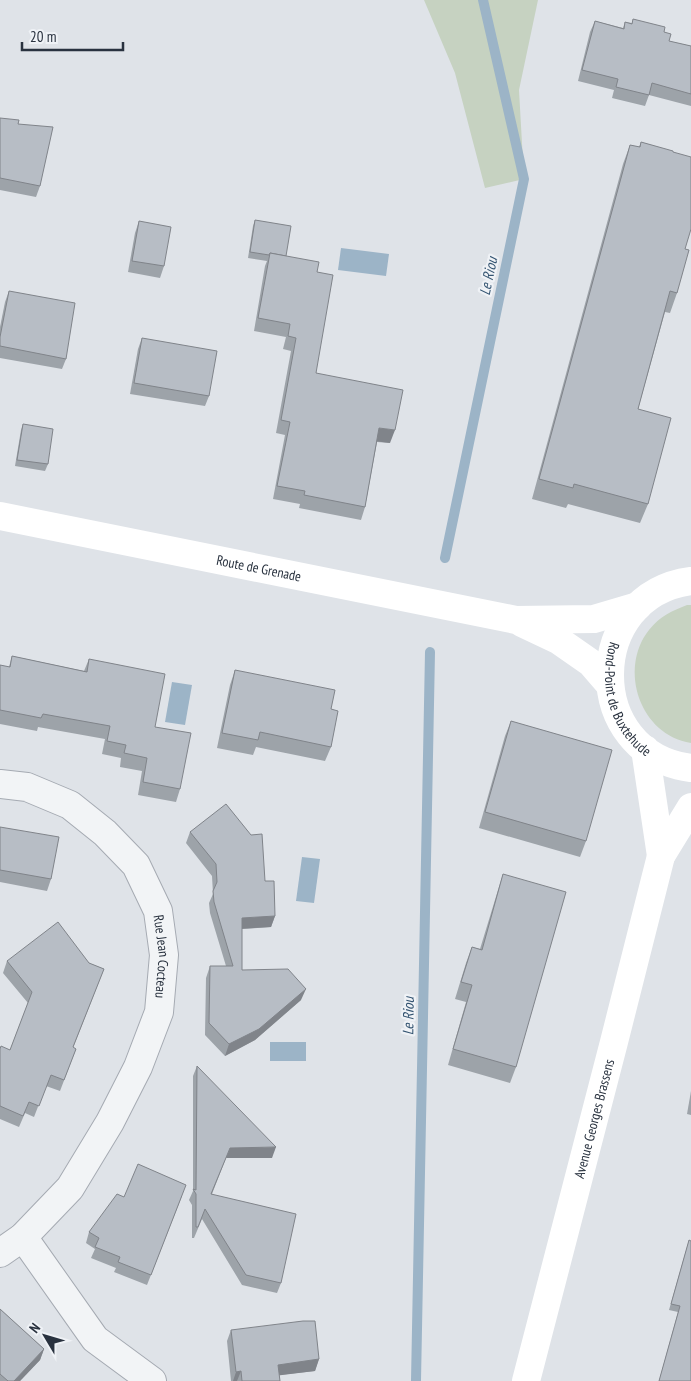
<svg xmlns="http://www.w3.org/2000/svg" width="691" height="1381" font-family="'PT Sans Narrow',sans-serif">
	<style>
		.green { fill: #c6d2c1 }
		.water { fill: #9cb4c7 }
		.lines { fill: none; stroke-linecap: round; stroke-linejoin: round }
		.stream { stroke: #9cb4c7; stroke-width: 10 }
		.street-casing { stroke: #a5aab2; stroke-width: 30 }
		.street { stroke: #f2f4f6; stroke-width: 28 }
		.secondary { stroke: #fff; stroke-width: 28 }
		.wall { fill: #9da3a9 }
		.shaded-wall { fill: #80848a }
		.building { fill: #b7bdc5; stroke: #80848a }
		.labels { text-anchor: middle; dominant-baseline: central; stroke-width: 4.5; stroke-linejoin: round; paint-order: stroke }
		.street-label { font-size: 14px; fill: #29323f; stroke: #eff2f6 }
		.water-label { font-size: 15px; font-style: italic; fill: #345471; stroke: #eff2f6 }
	</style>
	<rect width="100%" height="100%" fill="#dfe3e8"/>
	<g class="green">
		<path d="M 424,0 L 538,0 L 519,90 L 524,179 L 485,188 L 455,73 Z"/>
		<path d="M 687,605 L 691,605 L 691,743 C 640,735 618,669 649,630 C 660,616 672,611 687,605 Z"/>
	</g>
	<g class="water">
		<path d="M 341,248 L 389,254 L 386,276 L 338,270 Z"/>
		<path d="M 172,682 L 192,685 L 185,725 L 165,722 Z"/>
		<path d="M 302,857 L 320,859 L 314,903 L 296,901 Z"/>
		<rect x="270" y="1042" width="36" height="19"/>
	</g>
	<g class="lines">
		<g class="stream">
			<path d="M 445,558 L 524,179 L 483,0"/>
			<path d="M 416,1381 L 430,652"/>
		</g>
		<g class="street-casing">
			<g id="street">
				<path id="s1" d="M 0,784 L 27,787 L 70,805 L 105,833 L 136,865 L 158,911 L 164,955 L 159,1012 L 138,1067 L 110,1122 L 70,1188 L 23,1237 L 0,1253"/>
				<path d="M 23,1237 L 95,1339 L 152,1381"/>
			</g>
		</g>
		<use href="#street" class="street"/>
		<g class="secondary">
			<path id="s2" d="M 0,516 L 516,620 L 594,619 L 638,606"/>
			<path id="s3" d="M 691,581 C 584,595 582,754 691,768"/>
			<path d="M 522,623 L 558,640 L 591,663 L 610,685"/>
			<path d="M 645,749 L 661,856"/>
			<path id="s4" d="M 526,1381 L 614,1042 L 661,856 L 691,807"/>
		</g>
	</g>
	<g class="wall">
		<path d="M 633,19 L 664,32 L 669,41 L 691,46 L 691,106 L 649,95 L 645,106 L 612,98 L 614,90 L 578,81 L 590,32 L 595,21 L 623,28 L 625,22 L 632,23 Z"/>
		<path d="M 0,118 L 18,124 L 40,186 L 36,197 L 0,190 Z"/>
		<path d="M 641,142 L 673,152 L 685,249 L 677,293 L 670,313 L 665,312 L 638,409 L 648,504 L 640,523 L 568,504 L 566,508 L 532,499 L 623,164 L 630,145 L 639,147 Z"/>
		<path d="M 255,220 L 286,256 L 317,272 L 316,373 L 390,443 L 377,442 L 365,507 L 361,520 L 299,508 L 300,504 L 273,499 L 285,435 L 276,433 L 291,351 L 283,349 L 286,337 L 254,331 L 265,266 L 267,261 L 248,258 L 253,226 Z"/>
		<path d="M 139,221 L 164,266 L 160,278 L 128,272 L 135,233 Z"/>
		<path d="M 9,291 L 66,359 L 62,369 L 0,358 L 0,327 L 5,302 Z"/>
		<path d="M 142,338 L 209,396 L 205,406 L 130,394 L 138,349 Z"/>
		<path d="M 23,424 L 48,464 L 45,471 L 15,466 L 21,430 Z"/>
		<path d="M 12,656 L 84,671 L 89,659 L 155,727 L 180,789 L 176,802 L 138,795 L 142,771 L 120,767 L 121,758 L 102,754 L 105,739 L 38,727 L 37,731 L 0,724 L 0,665 L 9,667 Z"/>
		<path d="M 235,670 L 331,709 L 331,747 L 325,761 L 256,747 L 253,755 L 217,748 L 230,685 Z"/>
		<path d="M 511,721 L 586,841 L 580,857 L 479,828 L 505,736 Z"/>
		<path d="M 0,827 L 51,879 L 47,891 L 0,882 Z"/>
		<path d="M 190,832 L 265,881 L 275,916 L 271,927 L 242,929 L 242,970 L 301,1000 L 255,1040 L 225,1056 L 205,1035 L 206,978 L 210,966 L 226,966 L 210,913 L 209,903 L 213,894 L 212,876 L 186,843 Z"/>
		<path d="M 503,874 L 516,1067 L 510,1083 L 448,1065 L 466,1002 L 455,999 L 466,963 L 472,947 L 480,949 L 498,890 Z"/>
		<path d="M 7,961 L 89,963 L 104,969 L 73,1048 L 76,1049 L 60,1091 L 46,1086 L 34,1117 L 25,1113 L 19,1127 L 0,1119 L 0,1049 L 10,1050 L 28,1003 L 3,973 Z"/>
		<path d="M 197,1066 L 272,1158 L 226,1158 L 212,1194 L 281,1283 L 277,1293 L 242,1285 L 202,1219 L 194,1238 L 192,1238 L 192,1205 L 189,1200 L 193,1191 L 193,1076 Z"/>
		<path d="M 691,1091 L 691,1115 L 687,1114 Z"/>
		<path d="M 182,1196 L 147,1285 L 114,1272 L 116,1268 L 91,1258 L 95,1249 L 86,1243 L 89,1232 L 124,1197 Z"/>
		<path d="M 689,1240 L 691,1381 L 659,1381 L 678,1312 L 669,1310 Z"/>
		<path d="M 0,1309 L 44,1349 L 40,1360 L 20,1381 L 0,1381 Z"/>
		<path d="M 231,1330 L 319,1359 L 315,1371 L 279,1375 L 280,1381 L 231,1381 L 227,1341 Z"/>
	</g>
	<g class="shaded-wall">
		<path d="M 379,428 L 395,430 L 390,443 L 374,441 Z"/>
		<path d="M 275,916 L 271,927 L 238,929 L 242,918 Z"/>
		<path d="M 306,989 L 301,1000 L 255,1040 L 225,1056 L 229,1044 Z"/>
		<path d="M 276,1147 L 272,1158 L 226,1158 L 230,1148 Z"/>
		<path d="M 44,1349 L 40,1360 L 20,1381 L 14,1381 Z"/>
		<path d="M 319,1359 L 315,1371 L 274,1376 L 278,1365 Z"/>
		<path d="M 241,1371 L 237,1381 L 233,1381 L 236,1372 Z"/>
	</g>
	<g class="building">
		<path d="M 633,19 L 665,27 L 664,32 L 671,34 L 669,41 L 691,46 L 691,94 L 652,83 L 649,95 L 616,87 L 618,79 L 582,70 L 595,21 L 624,29 L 625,22 L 632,24 Z"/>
		<path d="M 0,118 L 19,120 L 18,124 L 53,127 L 40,186 L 0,178 Z"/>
		<path d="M 641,142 L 673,151 L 673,152 L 691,157 L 691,229 L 685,249 L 689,250 L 677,293 L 670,291 L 638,409 L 671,418 L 648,504 L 574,484 L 573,488 L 539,479 L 630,145 L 640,147 Z"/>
		<path d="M 255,220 L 291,226 L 286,256 L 270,253 L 269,255 L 250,252 Z"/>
		<path d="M 139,221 L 171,227 L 164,266 L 132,261 Z"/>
		<path d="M 270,253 L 319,262 L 317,272 L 333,275 L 316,373 L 403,390 L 395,430 L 379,428 L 365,507 L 304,495 L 305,491 L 277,486 L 290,422 L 281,420 L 296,338 L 288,336 L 290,324 L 258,318 Z"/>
		<path d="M 9,291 L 75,303 L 66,359 L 0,346 L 0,337 Z"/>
		<path d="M 142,338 L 217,351 L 209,396 L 134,383 Z"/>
		<path d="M 23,424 L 53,429 L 48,464 L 17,460 Z"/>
		<path d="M 12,656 L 87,672 L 89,659 L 165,674 L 155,727 L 191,733 L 180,789 L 143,782 L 147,758 L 124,753 L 126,745 L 107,741 L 110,726 L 43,714 L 41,718 L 0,710 L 0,665 L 10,667 Z"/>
		<path d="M 235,670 L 335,690 L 331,709 L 338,711 L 331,747 L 260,732 L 258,740 L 222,733 Z"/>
		<path d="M 511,721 L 612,750 L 586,841 L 485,812 Z"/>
		<path d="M 226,804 L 251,835 L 262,834 L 265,881 L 274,881 L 275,916 L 242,918 L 242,970 L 288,969 L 306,989 L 259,1029 L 229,1044 L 209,1023 L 210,966 L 233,966 L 214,902 L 213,891 L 217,882 L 216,864 L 190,832 Z"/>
		<path d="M 0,827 L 59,837 L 51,879 L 0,870 Z"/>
		<path d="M 503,874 L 566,892 L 516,1067 L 453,1049 L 472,985 L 461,982 L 472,947 L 482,950 Z"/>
		<path d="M 58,922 L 89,963 L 104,969 L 73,1047 L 76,1049 L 64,1080 L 51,1075 L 39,1106 L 29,1102 L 23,1116 L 0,1106 L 0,1049 L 1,1046 L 10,1050 L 32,992 L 7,961 Z"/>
		<path d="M 197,1066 L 276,1147 L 230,1148 L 211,1194 L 296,1214 L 281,1283 L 246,1275 L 205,1209 L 198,1227 L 196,1227 L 196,1194 L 193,1189 L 196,1190 Z"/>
		<path d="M 138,1164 L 186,1185 L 151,1275 L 118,1262 L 120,1257 L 95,1247 L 99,1238 L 89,1232 L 117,1194 L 124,1197 Z"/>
		<path d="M 689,1240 L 691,1241 L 691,1381 L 659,1381 L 680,1306 L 671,1304 Z"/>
		<path d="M 0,1309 L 44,1349 L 14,1381 L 8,1381 L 0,1374 Z"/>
		<path d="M 303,1321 L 315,1321 L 319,1359 L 278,1365 L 280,1381 L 242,1381 L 241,1371 L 236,1372 L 231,1330 Z"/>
	</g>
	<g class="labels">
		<g class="street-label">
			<text stroke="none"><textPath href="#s2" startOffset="264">Route de Grenade</textPath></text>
			<text stroke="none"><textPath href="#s3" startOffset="165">Rond-Point de Buxtehude</textPath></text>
			<text stroke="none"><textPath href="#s1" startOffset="260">Rue Jean Cocteau</textPath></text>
			<text stroke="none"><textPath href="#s4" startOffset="271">Avenue Georges Brassens</textPath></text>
		</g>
		<g class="water-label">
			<text transform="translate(488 276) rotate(-78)">Le Riou</text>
			<text transform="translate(408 1016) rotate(-89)">Le Riou</text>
		</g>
	</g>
	<g transform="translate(45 1336) rotate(308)" stroke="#eff2f6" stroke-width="4" paint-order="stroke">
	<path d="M0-4L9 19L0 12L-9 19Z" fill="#29323f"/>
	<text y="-8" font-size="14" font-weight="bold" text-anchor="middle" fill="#29323f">N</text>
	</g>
	<path d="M22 42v8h101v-8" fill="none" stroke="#29323f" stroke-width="2.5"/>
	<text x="30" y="42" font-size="15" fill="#29323f" stroke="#eff2f6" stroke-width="4" paint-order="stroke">20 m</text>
</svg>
